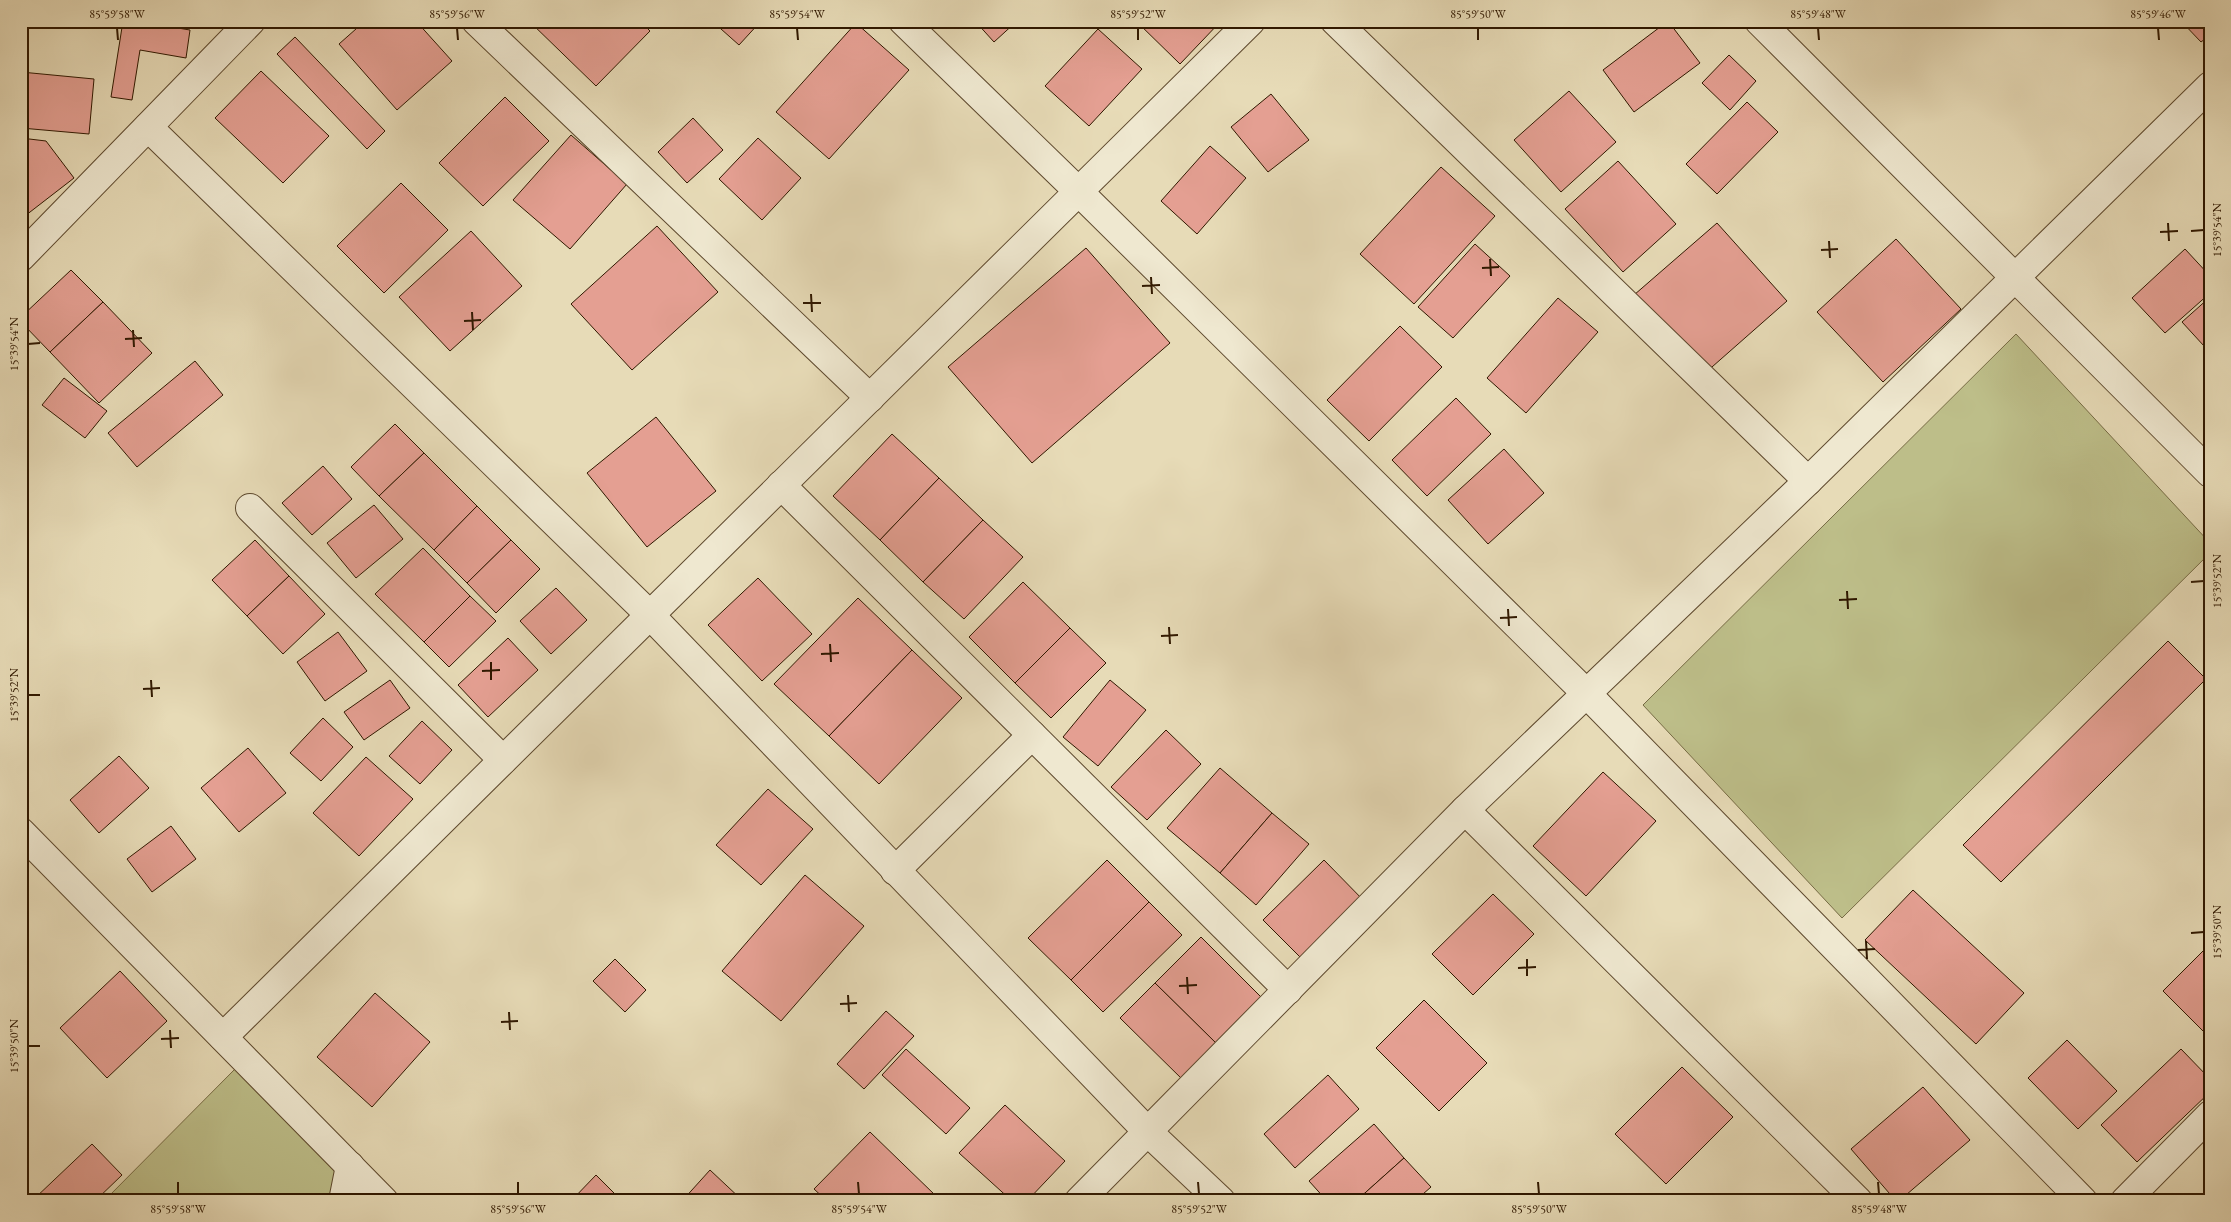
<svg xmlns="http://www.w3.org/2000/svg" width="2231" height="1222" font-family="'EB Garamond',serif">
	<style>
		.green { fill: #bdbe89; stroke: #766b44 }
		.building { fill: #e49f92; stroke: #301800 }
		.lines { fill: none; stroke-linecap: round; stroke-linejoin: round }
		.minor-casing { stroke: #5e492e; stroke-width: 30 }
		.minor { stroke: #efe8d0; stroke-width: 28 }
		.ticks { fill: none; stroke: #301800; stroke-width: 2 }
		.neatline { fill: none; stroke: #301800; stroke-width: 2 }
		.ticks-label { font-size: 12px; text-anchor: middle; fill: #301800 }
	</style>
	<rect width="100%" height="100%" fill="#e7dbb7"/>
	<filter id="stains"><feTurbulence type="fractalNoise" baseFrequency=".004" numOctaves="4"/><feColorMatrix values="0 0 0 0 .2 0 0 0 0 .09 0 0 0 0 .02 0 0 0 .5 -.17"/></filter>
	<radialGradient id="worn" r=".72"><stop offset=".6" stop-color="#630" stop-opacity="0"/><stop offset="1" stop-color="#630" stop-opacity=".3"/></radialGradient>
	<g class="green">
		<path d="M 2016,334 L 2210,543 L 2210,553 L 1842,918 L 1643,705 Z"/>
		<path d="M 236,1068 L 336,1170 L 330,1201 L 104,1201 Z"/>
	</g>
	<g class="building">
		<path d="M 123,21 L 135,21 L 190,30 L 186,58 L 140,50 L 132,100 L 111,97 Z"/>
		<path d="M 365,21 L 416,21 L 452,61 L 397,110 L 339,44 Z"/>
		<path d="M 529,21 L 640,21 L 650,31 L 596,86 Z"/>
		<path d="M 712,21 L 761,21 L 739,45 Z"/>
		<path d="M 975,21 L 1017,21 L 994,42 Z"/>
		<path d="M 1136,21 L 1221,21 L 1180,64 Z"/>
		<path d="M 1668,21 L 1700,63 L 1634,112 L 1603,70 Z"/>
		<path d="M 2181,21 L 2210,21 L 2210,35 L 2201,42 Z"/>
		<path d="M 856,23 L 909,70 L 829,159 L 776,112 Z"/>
		<path d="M 1098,29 L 1142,69 L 1089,126 L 1045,86 Z"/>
		<path d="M 295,37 L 385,131 L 367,149 L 277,54 Z"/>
		<path d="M 1729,55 L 1756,81 L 1730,110 L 1702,83 Z"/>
		<path d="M 261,71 L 329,136 L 283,183 L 215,118 Z"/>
		<path d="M 21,72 L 94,79 L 89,134 L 21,128 Z"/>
		<path d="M 1569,91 L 1616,142 L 1561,192 L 1514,140 Z"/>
		<path d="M 1271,94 L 1309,140 L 1268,172 L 1231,127 Z"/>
		<path d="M 505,97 L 549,141 L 483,206 L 439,163 Z"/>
		<path d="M 1747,102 L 1778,132 L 1717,194 L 1686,164 Z"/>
		<path d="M 693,118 L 723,150 L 687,183 L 658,152 Z"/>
		<path d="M 571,135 L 627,184 L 570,249 L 513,200 Z"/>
		<path d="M 21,138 L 46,141 L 74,178 L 21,219 Z"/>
		<path d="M 758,138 L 801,178 L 762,220 L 719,179 Z"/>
		<path d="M 1210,146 L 1246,178 L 1197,234 L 1161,201 Z"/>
		<path d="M 1618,161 L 1676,224 L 1623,272 L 1565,209 Z"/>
		<path d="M 1441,167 L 1495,216 L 1414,304 L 1360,254 Z"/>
		<path d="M 401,183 L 448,230 L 384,293 L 337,246 Z"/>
		<path d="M 1717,223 L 1787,301 L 1704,374 L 1634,295 Z"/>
		<path d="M 657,226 L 718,292 L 632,370 L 571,304 Z"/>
		<path d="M 471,231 L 522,286 L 450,351 L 399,297 Z"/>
		<path d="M 1896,239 L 1961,309 L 1883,382 L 1817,312 Z"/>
		<path d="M 1475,244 L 1510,276 L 1453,338 L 1418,307 Z"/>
		<path d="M 1086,248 L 1170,343 L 1032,463 L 948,367 Z"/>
		<path d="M 2185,249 L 2210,276 L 2210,293 L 2165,333 L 2132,298 Z"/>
		<path d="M 71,270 L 103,302 L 50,352 L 21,322 L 21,317 Z"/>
		<path d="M 2210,297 L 2210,341 L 2204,346 L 2182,322 Z"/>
		<path d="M 1558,298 L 1598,332 L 1526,413 L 1487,378 Z"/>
		<path d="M 103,302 L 152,353 L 99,403 L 50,352 Z"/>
		<path d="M 1400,326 L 1442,367 L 1369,441 L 1327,400 Z"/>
		<path d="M 195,361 L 223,395 L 137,467 L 108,433 Z"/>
		<path d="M 64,378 L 107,411 L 85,438 L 42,405 Z"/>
		<path d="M 1456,398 L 1491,434 L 1427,496 L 1392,460 Z"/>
		<path d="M 656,417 L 716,491 L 647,547 L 587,473 Z"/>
		<path d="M 395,424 L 424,453 L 379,496 L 351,467 Z"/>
		<path d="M 892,434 L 939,478 L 880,540 L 833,496 Z"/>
		<path d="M 1504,449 L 1544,493 L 1488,544 L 1448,500 Z"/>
		<path d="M 424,453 L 477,506 L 434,550 L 379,496 Z"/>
		<path d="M 323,466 L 352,499 L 312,535 L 282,503 Z"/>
		<path d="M 939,478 L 983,520 L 923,582 L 880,540 Z"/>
		<path d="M 374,505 L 403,539 L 356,578 L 327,543 Z"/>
		<path d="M 477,506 L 511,540 L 467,583 L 434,550 Z"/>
		<path d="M 983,520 L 1023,557 L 964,619 L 923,582 Z"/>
		<path d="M 255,540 L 289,576 L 247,616 L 212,580 Z"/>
		<path d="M 511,540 L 540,569 L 496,613 L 467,583 Z"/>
		<path d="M 423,548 L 470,596 L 424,642 L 375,594 Z"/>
		<path d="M 289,576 L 325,614 L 283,654 L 247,616 Z"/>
		<path d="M 758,578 L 812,634 L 762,681 L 708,625 Z"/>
		<path d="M 1023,582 L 1070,628 L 1015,683 L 969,637 Z"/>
		<path d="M 556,588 L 587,620 L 551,654 L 520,621 Z"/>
		<path d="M 470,596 L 496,621 L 449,667 L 424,642 Z"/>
		<path d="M 858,598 L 912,650 L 829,736 L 774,684 Z"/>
		<path d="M 1070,628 L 1106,663 L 1051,718 L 1015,683 Z"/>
		<path d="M 338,632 L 367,671 L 325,701 L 297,662 Z"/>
		<path d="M 508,638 L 538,670 L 488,717 L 458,685 Z"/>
		<path d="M 2168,641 L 2206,679 L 2001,882 L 1963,845 Z"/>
		<path d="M 912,650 L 962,698 L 879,784 L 829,736 Z"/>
		<path d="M 390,680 L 410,708 L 364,740 L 344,712 Z"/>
		<path d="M 1110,680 L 1146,710 L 1098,766 L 1063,737 Z"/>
		<path d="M 323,718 L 353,747 L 321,781 L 290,753 Z"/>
		<path d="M 422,721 L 452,750 L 420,784 L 389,756 Z"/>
		<path d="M 1166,730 L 1201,764 L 1147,820 L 1111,787 Z"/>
		<path d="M 248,748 L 286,793 L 239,832 L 201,788 Z"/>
		<path d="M 119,756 L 149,788 L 99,833 L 70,800 Z"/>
		<path d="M 366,757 L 413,799 L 359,856 L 313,813 Z"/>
		<path d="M 1220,768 L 1272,813 L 1220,873 L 1167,828 Z"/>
		<path d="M 1603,772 L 1656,821 L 1586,896 L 1533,846 Z"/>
		<path d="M 768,789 L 813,829 L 761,885 L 716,845 Z"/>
		<path d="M 1272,813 L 1309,844 L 1256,905 L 1220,873 Z"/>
		<path d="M 171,826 L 196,859 L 152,892 L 127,859 Z"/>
		<path d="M 1107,860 L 1149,902 L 1071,980 L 1028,938 Z"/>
		<path d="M 1324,860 L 1368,905 L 1308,965 L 1263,920 Z"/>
		<path d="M 805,875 L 864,926 L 781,1021 L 722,971 Z"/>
		<path d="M 1913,890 L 2024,993 L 1976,1044 L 1865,940 Z"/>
		<path d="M 1493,894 L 1534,934 L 1473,995 L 1432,954 Z"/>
		<path d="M 1149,902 L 1182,935 L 1103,1012 L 1071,980 Z"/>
		<path d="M 1201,937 L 1265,1001 L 1219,1046 L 1155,983 Z"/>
		<path d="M 2210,944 L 2210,1028 L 2205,1033 L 2163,991 Z"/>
		<path d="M 615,959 L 646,990 L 625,1012 L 593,981 Z"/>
		<path d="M 120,971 L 167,1021 L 107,1078 L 60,1028 Z"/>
		<path d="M 1155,983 L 1219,1046 L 1184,1081 L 1120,1018 Z"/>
		<path d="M 375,993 L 430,1042 L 372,1107 L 317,1057 Z"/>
		<path d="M 1424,1000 L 1487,1063 L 1439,1111 L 1376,1048 Z"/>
		<path d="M 886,1011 L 914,1036 L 864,1089 L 837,1064 Z"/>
		<path d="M 2067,1040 L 2117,1091 L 2078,1129 L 2028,1078 Z"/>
		<path d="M 906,1049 L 970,1108 L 946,1134 L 882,1075 Z"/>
		<path d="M 2181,1049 L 2210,1079 L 2210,1092 L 2137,1162 L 2101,1125 Z"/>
		<path d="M 1682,1067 L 1733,1117 L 1666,1184 L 1615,1134 Z"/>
		<path d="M 1328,1075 L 1359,1109 L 1295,1168 L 1264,1134 Z"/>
		<path d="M 1923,1087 L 1970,1140 L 1899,1201 L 1896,1201 L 1851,1149 Z"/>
		<path d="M 1005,1105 L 1065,1161 L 1027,1201 L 1012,1201 L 959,1153 Z"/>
		<path d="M 1374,1124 L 1404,1158 L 1356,1201 L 1327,1201 L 1309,1181 Z"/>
		<path d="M 870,1132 L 935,1195 L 930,1201 L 827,1201 L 814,1189 Z"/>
		<path d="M 92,1144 L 122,1175 L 95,1201 L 36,1201 L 34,1199 Z"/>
		<path d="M 1404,1158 L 1431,1187 L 1415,1201 L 1356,1201 Z"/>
		<path d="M 710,1170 L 743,1201 L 682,1201 Z"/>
		<path d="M 596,1175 L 622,1201 L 571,1201 Z"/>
		<path d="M 935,1195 L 941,1201 L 930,1201 Z"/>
	</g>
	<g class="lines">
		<g class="minor-casing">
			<g id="minor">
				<path d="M 476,21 L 870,398"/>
				<path d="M 903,21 L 1079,192 L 1586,693 L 2083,1201"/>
				<path d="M 1335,21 L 1808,481"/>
				<path d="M 1759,21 L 2210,473"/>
				<path d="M 148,127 L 650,615 L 1148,1132 L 1221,1201"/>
				<path d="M 21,257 L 251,21"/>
				<path d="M 781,485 L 1288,990"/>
				<path d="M 250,508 L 503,760"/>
				<path d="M 1465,810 L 1858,1201"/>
				<path d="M 21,832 L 384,1201"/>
				<path d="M 895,871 L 1032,735"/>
				<path d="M 223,1037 L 1251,21"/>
				<path d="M 343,1201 L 350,1166"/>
				<path d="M 1079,1201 L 1465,810 L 1808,481 L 2210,86"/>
				<path d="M 2125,1201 L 2210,1115"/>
			</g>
		</g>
		<use href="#minor" class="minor"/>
	</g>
	<path class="ticks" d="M 117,28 L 118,40M 457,28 L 458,40M 797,28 L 798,40M 1138,28 L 1138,40M 1478,28 L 1478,40M 1818,28 L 1819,40M 2158,28 L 2159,40M 2168,223 L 2169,241M 2191,231 L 2204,230M 2160,232 L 2178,231M 1829,241 L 1830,258M 1821,250 L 1838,249M 1490,259 L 1491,276M 1482,268 L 1499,267M 1151,277 L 1152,294M 1142,286 L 1160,285M 811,294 L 812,312M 803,303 L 821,303M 472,312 L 473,330M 464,321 L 481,320M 133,330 L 134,347M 125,339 L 142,338M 28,344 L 40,343M 2191,582 L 2204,581M 1847,591 L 1848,609M 1839,600 L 1857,599M 1508,609 L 1509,626M 1500,618 L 1517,617M 1169,627 L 1170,644M 1161,636 L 1178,635M 830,644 L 831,662M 821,654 L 839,653M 491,662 L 491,680M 482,671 L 500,670M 151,680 L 152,697M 143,689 L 160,688M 28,695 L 40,695M 2191,933 L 2204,932M 1866,941 L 1867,959M 1858,950 L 1875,949M 1527,959 L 1527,976M 1518,968 L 1536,967M 1187,977 L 1188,994M 1179,986 L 1197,985M 848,995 L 849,1012M 840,1004 L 857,1003M 509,1012 L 510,1030M 501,1022 L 518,1021M 170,1030 L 171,1048M 161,1039 L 179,1038M 28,1046 L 40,1046M 178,1182 L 178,1194M 518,1182 L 518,1194M 858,1182 L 859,1194M 1198,1182 L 1199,1194M 1538,1182 L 1539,1194M 1878,1182 L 1879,1194"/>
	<rect width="2231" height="1222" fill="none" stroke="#e7dbb7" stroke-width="55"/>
	<rect x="28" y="28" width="2176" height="1166" class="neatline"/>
	<g class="ticks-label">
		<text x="117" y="18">85°59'58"W</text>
		<text x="457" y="18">85°59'56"W</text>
		<text x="797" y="18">85°59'54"W</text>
		<text x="1138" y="18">85°59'52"W</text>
		<text x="1478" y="18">85°59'50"W</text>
		<text x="1818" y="18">85°59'48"W</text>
		<text x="2158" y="18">85°59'46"W</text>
		<text transform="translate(2217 230) rotate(-90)" y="4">15°39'54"N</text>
		<text transform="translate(14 344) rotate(-90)" y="4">15°39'54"N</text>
		<text transform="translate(2217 581) rotate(-90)" y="4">15°39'52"N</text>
		<text transform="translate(14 695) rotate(-90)" y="4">15°39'52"N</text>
		<text transform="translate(2217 932) rotate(-90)" y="4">15°39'50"N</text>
		<text transform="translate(14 1046) rotate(-90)" y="4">15°39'50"N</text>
		<text x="178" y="1213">85°59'58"W</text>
		<text x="518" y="1213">85°59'56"W</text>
		<text x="859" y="1213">85°59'54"W</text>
		<text x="1199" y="1213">85°59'52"W</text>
		<text x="1539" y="1213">85°59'50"W</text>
		<text x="1879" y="1213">85°59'48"W</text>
	</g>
	<rect width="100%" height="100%" filter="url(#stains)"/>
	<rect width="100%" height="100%" fill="url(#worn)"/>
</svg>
